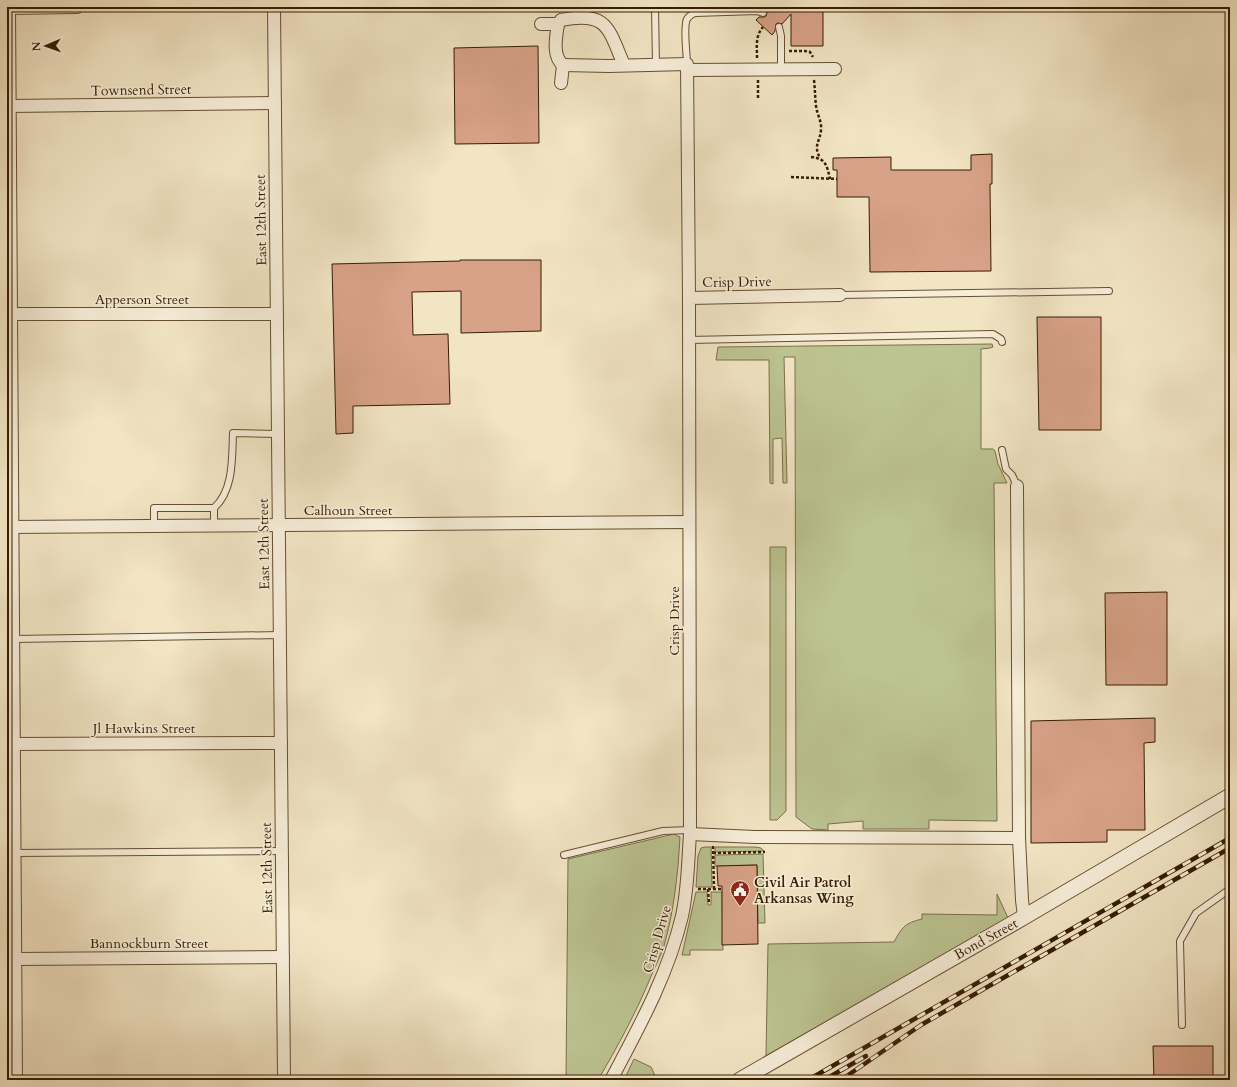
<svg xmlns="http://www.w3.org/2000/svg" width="1237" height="1087" font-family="Cardo,serif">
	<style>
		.green { fill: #bcc492; stroke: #7a704a }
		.building { fill: #d8a288; stroke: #371c01 }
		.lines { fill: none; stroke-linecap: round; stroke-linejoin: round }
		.service-casing { stroke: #664e32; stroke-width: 8 }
		.minor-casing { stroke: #664e32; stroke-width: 14 }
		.tertiary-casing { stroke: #664e32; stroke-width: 17 }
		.path { stroke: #371c01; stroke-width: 2.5; stroke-dasharray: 3 2; stroke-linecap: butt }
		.service { stroke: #f7eed9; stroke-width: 6 }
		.minor { stroke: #f7eed9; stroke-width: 12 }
		.tertiary { stroke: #f7eed9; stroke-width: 15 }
		.rail-casing { stroke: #371c01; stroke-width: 4.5 }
		.rail { stroke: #f7eed9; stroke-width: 3; stroke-dasharray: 9; stroke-linecap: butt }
		.labels { text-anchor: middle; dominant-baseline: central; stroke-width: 3; stroke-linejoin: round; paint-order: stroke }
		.street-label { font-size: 14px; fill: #371c01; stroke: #f7eed9 }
		.poi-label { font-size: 14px; font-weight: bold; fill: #371c01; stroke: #f7eed9; text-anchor: start }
	</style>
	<rect width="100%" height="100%" fill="#f2e5c4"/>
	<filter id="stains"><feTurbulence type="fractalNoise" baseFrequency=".005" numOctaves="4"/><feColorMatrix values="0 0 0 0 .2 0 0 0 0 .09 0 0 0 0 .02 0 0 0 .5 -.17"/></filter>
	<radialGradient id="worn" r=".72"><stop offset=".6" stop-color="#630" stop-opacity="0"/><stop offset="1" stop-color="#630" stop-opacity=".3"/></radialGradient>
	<g class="green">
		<path d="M 992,344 L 993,347 L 990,348 L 981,349 L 981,449 L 993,449 L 995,451 L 998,464 L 1007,483 L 994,483 L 997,821 L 929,820 L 929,829 L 863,829 L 863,821 L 828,824 L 828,830 L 812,829 L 796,817 L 795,357 L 784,357 L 787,483 L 783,483 L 782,438 L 773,439 L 773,484 L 770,483 L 769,360 L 716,360 L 718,347 Z"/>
		<path d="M 770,547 L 786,547 L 786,811 L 777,820 L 770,820 Z"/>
		<path d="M 674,834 L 680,837 C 678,873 674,911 664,946 C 661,955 656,965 652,974 C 637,1011 618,1046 598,1080 L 566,1080 L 568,859 Z"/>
		<path d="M 705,847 L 711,847 L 712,887 L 696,887 L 698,856 L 701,848 Z"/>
		<path d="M 715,847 L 755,847 L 761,848 L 764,851 L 715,852 Z"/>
		<path d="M 763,854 L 765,923 L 758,923 L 757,865 L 715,866 L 715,855 Z"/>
		<path d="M 696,892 L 707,892 L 708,905 L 711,905 L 711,892 L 722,892 L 723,950 L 690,950 L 690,955 L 682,955 Z"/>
		<path d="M 997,894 L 1008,918 L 766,1056 L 768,944 L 894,942 C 902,927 905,923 922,919 L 922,914 L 997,915 Z"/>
		<path d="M 634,1059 L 651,1067 L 657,1080 L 624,1080 Z"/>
	</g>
	<g class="building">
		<path d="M 768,7 L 823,7 L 823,46 L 791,46 L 791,14 L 782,24 L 778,23 L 776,24 L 775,31 L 772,35 L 756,20 L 759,17 L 764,17 L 766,16 L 767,12 L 766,10 Z"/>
		<path d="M 538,46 L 539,143 L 455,144 L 454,48 Z"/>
		<path d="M 992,154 L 992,184 L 990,184 L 991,271 L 870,272 L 869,197 L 837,197 L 837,170 L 833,170 L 833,158 L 891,157 L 891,170 L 971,170 L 971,155 Z"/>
		<path d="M 460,260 L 541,260 L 541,331 L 461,333 L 461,291 L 412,292 L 413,335 L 448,334 L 450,404 L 353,406 L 353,433 L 336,434 L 332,264 L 460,261 Z"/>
		<path d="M 1037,317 L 1101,317 L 1101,430 L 1039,430 Z"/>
		<path d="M 1167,592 L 1167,685 L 1106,685 L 1105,593 Z"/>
		<path d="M 1155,718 L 1155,742 L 1144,743 L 1145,830 L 1107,830 L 1107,842 L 1031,843 L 1031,721 Z"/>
		<path d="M 757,865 L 758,944 L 722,945 L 722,886 L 718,886 L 717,866 Z"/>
		<path d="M 1153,1046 L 1213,1046 L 1213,1080 L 1154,1080 Z"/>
	</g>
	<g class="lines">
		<g class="service-casing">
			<g id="service">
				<path d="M 655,7 L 656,65"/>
				<path d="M 779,27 L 781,36 L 781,69"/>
				<path d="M 687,64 C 687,54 683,27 687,19 C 689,16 692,14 695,13 L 757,11 L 763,13"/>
				<path d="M 840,295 L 1109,291"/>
				<path d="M 688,340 L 993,334 L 1001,339 L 1002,342"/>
				<path d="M 1002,450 L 1006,469 L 1012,475 L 1017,486"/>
				<path d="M 214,508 C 234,490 232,457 233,433 L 278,434"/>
				<path d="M 154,526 L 154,508 L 214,508 L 214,526"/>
				<path d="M 13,639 L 280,635"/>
				<path d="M 14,853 L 282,851"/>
				<path d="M 564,855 L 663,831 L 690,830"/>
				<path d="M 1182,1025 L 1180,941 L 1196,913 L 1230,889"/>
			</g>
		</g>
		<g class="minor-casing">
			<g id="minor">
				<path d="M 274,7 L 284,1080"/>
				<path d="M 7,8 L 77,7"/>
				<path d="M 9,8 L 16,1080"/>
				<path d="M 541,24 L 558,24 L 561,20 C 608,11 608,28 624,65"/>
				<path d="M 558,24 C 556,37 552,56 563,65 L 561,83"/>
				<path d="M 563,65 L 609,66 L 687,64 L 689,298"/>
				<path d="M 687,70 L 835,69"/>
				<path d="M 7,106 L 275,103"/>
				<path d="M 7,314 L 277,314"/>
				<path d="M 7,527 L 688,522"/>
				<path d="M 7,744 L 281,743"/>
				<path d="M 690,834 L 755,837 L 1019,838 L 1017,486"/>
				<path d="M 1019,838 L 1022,900 L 1024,917"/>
				<path d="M 15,959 L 283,957"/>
				<path d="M 611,1080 C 639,1027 668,975 682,916 C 688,889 688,862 690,834 L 689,298 L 840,295"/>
			</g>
		</g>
		<g class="tertiary-casing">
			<path id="tertiary" d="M 740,1080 L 1024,917 L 1230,796"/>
		</g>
		<g class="path">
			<path d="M 789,51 L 805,51 L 810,52 L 813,57"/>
			<path d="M 757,58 C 757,47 755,36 763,27"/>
			<path d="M 758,80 L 758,100"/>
			<path d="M 814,80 C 815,89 815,97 816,106 C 817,114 822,122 821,130 C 820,142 813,145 820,158"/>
			<path d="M 811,157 C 826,158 827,166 830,179"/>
			<path d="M 791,177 L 837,179"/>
			<path d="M 713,846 L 714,889"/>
			<path d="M 713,853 L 765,852"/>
			<path d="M 698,889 L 722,889"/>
			<path d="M 708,889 L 709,904"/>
		</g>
		<use href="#service" class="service"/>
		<use href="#minor" class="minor"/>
		<use href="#tertiary" class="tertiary"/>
		<g class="rail-casing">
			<g id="rail">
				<path d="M 808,1080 L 1230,838"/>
				<path d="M 824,1080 L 866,1056"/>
				<path d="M 841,1080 L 921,1025 L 1230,848"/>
			</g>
		</g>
		<use href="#rail" class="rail"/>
	</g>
	<defs>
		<g id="civic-pin" transform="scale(1)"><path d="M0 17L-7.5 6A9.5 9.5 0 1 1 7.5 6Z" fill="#8f2418" stroke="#f7eed9"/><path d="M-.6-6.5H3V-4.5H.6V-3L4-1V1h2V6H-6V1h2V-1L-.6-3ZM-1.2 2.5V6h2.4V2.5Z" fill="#fff"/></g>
	</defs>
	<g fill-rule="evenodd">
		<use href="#civic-pin" x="740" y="890"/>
	</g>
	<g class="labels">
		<g class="street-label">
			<text transform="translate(141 90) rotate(-1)">Townsend Street</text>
			<text transform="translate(261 220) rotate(-91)">East 12th Street</text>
			<text transform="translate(737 282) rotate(-1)">Crisp Drive</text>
			<text x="142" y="299">Apperson Street</text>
			<text x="348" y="510">Calhoun Street</text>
			<text transform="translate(264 544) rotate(-91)">East 12th Street</text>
			<text transform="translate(674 621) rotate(-90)">Crisp Drive</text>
			<text x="144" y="728">Jl Hawkins Street</text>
			<text transform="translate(267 868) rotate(-91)">East 12th Street</text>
			<text transform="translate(657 939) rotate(-74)">Crisp Drive</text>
			<text transform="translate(986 939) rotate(-29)">Bond Street</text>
			<text x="149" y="943">Bannockburn Street</text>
		</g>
		<g class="poi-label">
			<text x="754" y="882">Civil Air Patrol<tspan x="754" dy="16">Arkansas Wing</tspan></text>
		</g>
	</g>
	<rect width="1237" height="1087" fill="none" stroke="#f2e5c4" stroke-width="24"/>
	<rect x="8" y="8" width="1221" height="1071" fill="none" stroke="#371c01" stroke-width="2"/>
	<rect x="12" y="12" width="1213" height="1063" fill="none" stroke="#371c01"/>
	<g transform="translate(46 46) rotate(268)" stroke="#f7eed9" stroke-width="3" paint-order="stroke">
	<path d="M0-3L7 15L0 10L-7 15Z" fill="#371c01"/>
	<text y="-6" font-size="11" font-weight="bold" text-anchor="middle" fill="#371c01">N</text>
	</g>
	<rect width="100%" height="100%" filter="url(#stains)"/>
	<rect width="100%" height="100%" fill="url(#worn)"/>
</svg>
